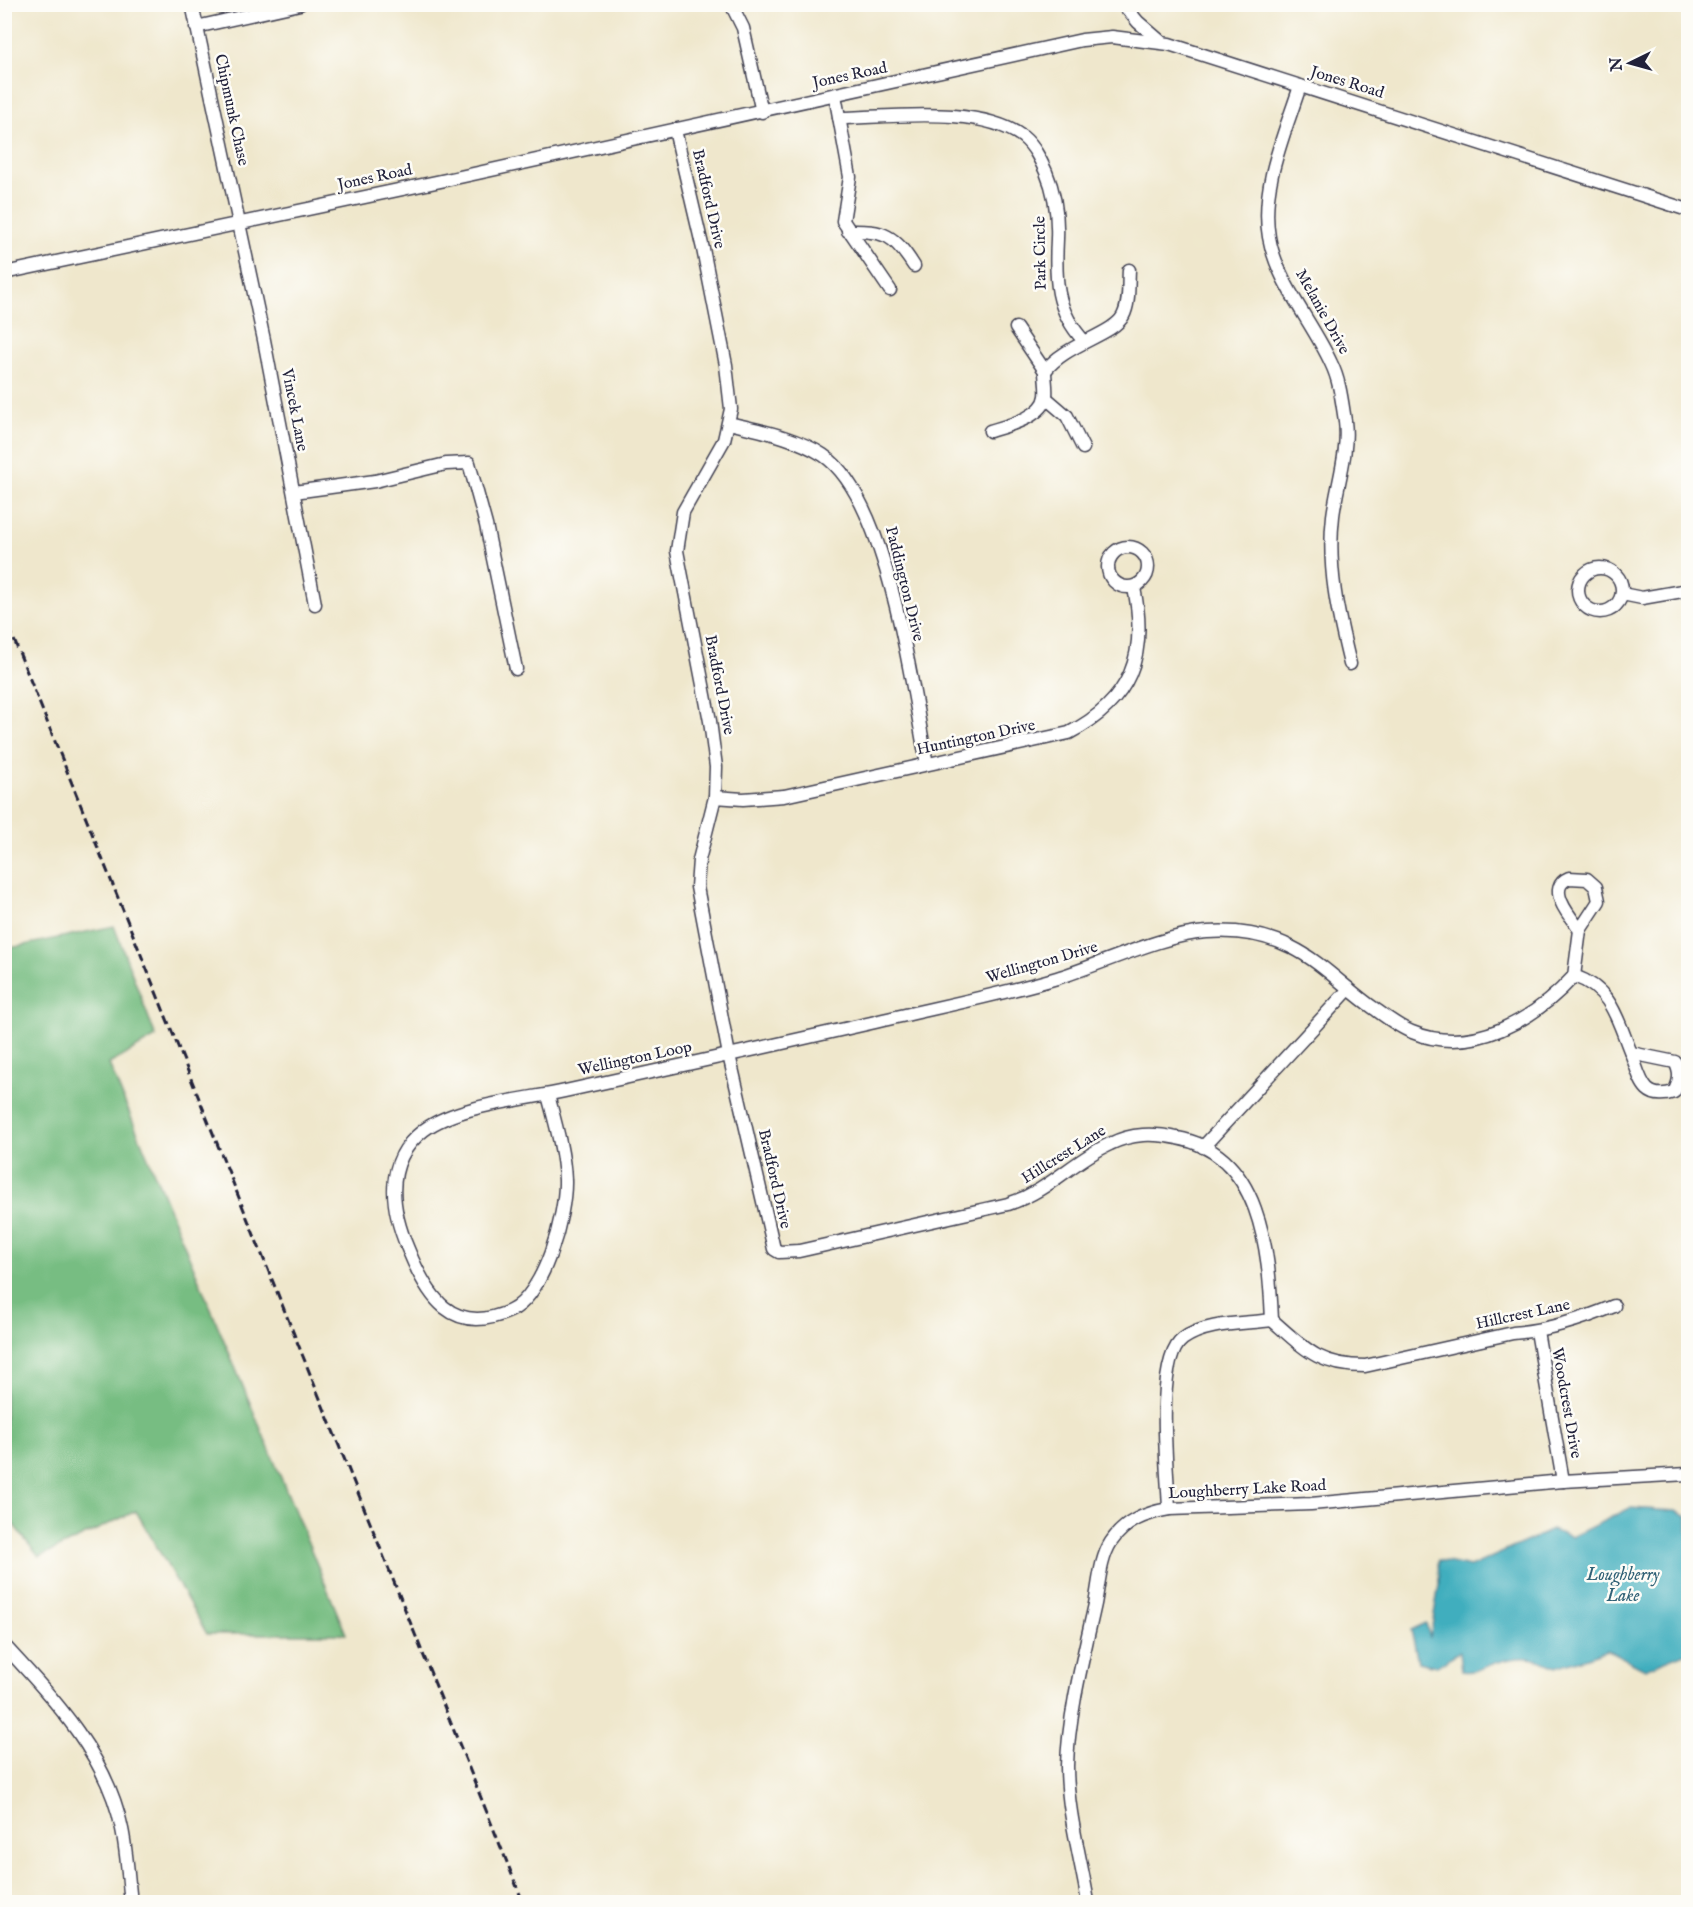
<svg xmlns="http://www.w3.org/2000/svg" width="1693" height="1907" font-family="'IM FELL English',serif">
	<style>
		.forest { fill: #77bd82; stroke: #4c705e; stroke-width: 1.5 }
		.water { fill: #40aebe; stroke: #31687c; stroke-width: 1.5 }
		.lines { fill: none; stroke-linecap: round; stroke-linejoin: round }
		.minor-casing { stroke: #414051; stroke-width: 15 }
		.minor { stroke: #fff; stroke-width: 12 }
		.rail { stroke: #22223b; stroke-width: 3; stroke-dasharray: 9 4.5; stroke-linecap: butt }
		.labels { text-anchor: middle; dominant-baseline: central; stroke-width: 5; stroke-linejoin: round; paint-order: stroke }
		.street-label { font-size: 16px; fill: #22223b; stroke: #fdfcf7 }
		.water-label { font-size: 18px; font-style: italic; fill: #306176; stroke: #fdfcf7 }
	</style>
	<rect width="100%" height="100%" fill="#fdfcf7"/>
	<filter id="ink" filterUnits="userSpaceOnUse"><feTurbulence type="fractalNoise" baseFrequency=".0167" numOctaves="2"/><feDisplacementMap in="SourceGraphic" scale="12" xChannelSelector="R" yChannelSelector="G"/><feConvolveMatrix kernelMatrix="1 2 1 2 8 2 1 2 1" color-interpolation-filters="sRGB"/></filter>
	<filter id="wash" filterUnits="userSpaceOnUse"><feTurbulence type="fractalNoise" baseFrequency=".008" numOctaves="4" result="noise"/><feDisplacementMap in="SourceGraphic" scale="24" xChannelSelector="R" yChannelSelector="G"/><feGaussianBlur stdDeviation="1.35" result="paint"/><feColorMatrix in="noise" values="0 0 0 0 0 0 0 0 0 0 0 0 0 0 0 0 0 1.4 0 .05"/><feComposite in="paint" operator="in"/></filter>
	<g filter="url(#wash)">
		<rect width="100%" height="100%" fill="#efe7cc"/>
		<path class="forest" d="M 114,926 L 156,1037 L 109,1064 L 346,1634 L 207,1634 L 136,1511 L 39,1557 L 5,1514 L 5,949 Z"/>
		<path class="water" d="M 1630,1508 L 1676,1511 L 1688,1517 L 1688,1652 L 1645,1669 L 1608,1650 L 1556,1667 C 1532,1655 1517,1655 1490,1665 C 1480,1669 1473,1673 1462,1671 L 1460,1651 L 1437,1666 L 1418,1662 L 1411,1630 L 1426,1623 L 1430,1638 L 1439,1585 L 1438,1560 L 1470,1567 L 1552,1530 L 1571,1537 Z"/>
	</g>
	<g filter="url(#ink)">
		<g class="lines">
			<g class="minor-casing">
				<g id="minor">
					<path d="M 192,4 L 264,340 L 315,604"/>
					<path d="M 731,4 L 743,28 L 762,112"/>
					<path d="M 1123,4 L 1138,22 L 1160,41"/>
					<path d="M 196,27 L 300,4"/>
					<path d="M 1300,86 C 1285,133 1260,187 1269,237 C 1277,283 1312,321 1331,363 C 1340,381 1342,402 1345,421 C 1349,452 1337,484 1333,516 C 1327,567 1338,615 1350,664"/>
					<path d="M 835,95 L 850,177 L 843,221 L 890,290"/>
					<path d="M 839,118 C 892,117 980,105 1023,137 C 1034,146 1040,159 1046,172 C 1055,193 1058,215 1057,239 C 1055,278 1055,310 1084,341"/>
					<path d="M 675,130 L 703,249 L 726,365 L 731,409 L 724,440 L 683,512 L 677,551 L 710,721 L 716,767 L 715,797 L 699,860 L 697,887 L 729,1055 L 774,1249 L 779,1252 L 799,1251 L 1008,1204 C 1051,1190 1072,1161 1110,1144 C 1132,1133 1153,1133 1177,1138 C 1261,1153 1269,1251 1272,1320 C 1305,1349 1319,1366 1365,1366 L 1513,1333 C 1549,1330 1581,1320 1614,1306"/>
					<path d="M 848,231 C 885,230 894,235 914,266"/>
					<path d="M 4,273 L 455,178 L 1082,40 L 1112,37 L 1169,44 L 1688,210"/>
					<path d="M 1016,328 L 1045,371"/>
					<path d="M 1045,371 C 1065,344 1113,335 1123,316 C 1130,303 1128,284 1129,270"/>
					<path d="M 1046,398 L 1067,416 L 1083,448"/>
					<path d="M 729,423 C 761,431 795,437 823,455 C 888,498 912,689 927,764"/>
					<path d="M 990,431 C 1006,426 1044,417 1046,396 C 1047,388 1045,379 1045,371"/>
					<path d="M 294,492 L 375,481 L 446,464 L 469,463 L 486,525 L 516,669"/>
					<circle cx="1128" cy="567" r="20"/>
					<circle cx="1600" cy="590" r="22"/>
					<path d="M 1622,594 L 1642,598 L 1688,590"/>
					<path d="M 715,797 L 743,799 L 784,796 L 1069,733 C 1131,701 1148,655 1134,588"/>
					<path d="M 1569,878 L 1587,879 L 1596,887 L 1599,901 L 1580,930 C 1570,917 1545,888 1569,878 Z"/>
					<path d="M 1574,976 C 1612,989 1617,1019 1631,1053"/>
					<path d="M 1574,976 L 1580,930"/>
					<path d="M 1631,1053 L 1675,1062 C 1681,1073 1680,1081 1674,1092 C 1642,1102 1641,1078 1631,1053 Z"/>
					<path d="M 548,1095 C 555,1122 564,1152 565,1180 C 566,1215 544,1296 510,1311 C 452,1337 427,1296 408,1249 C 391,1209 383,1161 424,1130 C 457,1105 524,1100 565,1091 C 668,1069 769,1046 871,1023 C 933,1008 996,996 1057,978 C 1100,965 1164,934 1207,932 C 1236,930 1265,934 1291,947 C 1322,962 1347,990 1375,1009 C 1386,1017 1399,1027 1412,1032 C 1472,1057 1535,1019 1574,976"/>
					<path d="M 1203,1147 L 1349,989"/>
					<path d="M 1537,1331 L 1563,1481"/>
					<path d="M 1169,1509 C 1168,1474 1154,1360 1183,1339 C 1206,1322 1245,1324 1272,1320"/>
					<path d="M 4,1645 C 54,1699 107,1755 122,1829 C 127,1853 128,1878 131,1902"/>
					<path d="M 1088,1902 C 1081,1859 1067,1811 1067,1766 C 1068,1716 1084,1654 1095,1604 C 1099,1584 1100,1559 1111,1542 C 1125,1521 1146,1513 1169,1509 L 1311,1504 L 1563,1481 L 1688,1474"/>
				</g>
			</g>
			<use href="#minor" class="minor"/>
			<path class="rail" d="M 4,615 L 523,1902"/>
		</g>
	</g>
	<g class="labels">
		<g class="street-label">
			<text transform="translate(850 76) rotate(-12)">Jones Road</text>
			<text transform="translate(1347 83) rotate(17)">Jones Road</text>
			<text transform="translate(231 110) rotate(78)">Chipmunk Chase</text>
			<text transform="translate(375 178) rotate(-12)">Jones Road</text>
			<text transform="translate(708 199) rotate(77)">Bradford Drive</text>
			<text transform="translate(1041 253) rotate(-91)">Park Circle</text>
			<text transform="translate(1322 312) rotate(61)">Melanie Drive</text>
			<text transform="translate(294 410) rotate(79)">Vincek Lane</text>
			<text transform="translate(904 584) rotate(76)">Paddington Drive</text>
			<text transform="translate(719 685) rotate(79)">Bradford Drive</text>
			<text transform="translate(976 738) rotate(-12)">Huntington Drive</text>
			<text transform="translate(1042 963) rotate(-16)">Wellington Drive</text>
			<text transform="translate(635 1059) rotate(-12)">Wellington Loop</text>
			<text transform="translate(1064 1155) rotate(-32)">Hillcrest Lane</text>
			<text transform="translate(774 1179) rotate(77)">Bradford Drive</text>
			<text transform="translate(1523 1315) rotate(-12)">Hillcrest Lane</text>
			<text transform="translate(1566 1403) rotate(80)">Woodcrest Drive</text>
			<text transform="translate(1247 1490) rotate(-3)">Loughberry Lake Road</text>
		</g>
		<g class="water-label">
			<text x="1623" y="1575">Loughberry<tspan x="1623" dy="21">Lake</tspan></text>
		</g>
	</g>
	<rect width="1693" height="1907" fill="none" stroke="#fdfcf7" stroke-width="24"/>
	<g transform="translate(1630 63) rotate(265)" stroke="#fdfcf7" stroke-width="4.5" paint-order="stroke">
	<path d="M0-4.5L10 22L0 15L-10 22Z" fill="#22223b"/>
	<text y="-9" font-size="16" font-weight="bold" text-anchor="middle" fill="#22223b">N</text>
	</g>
</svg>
